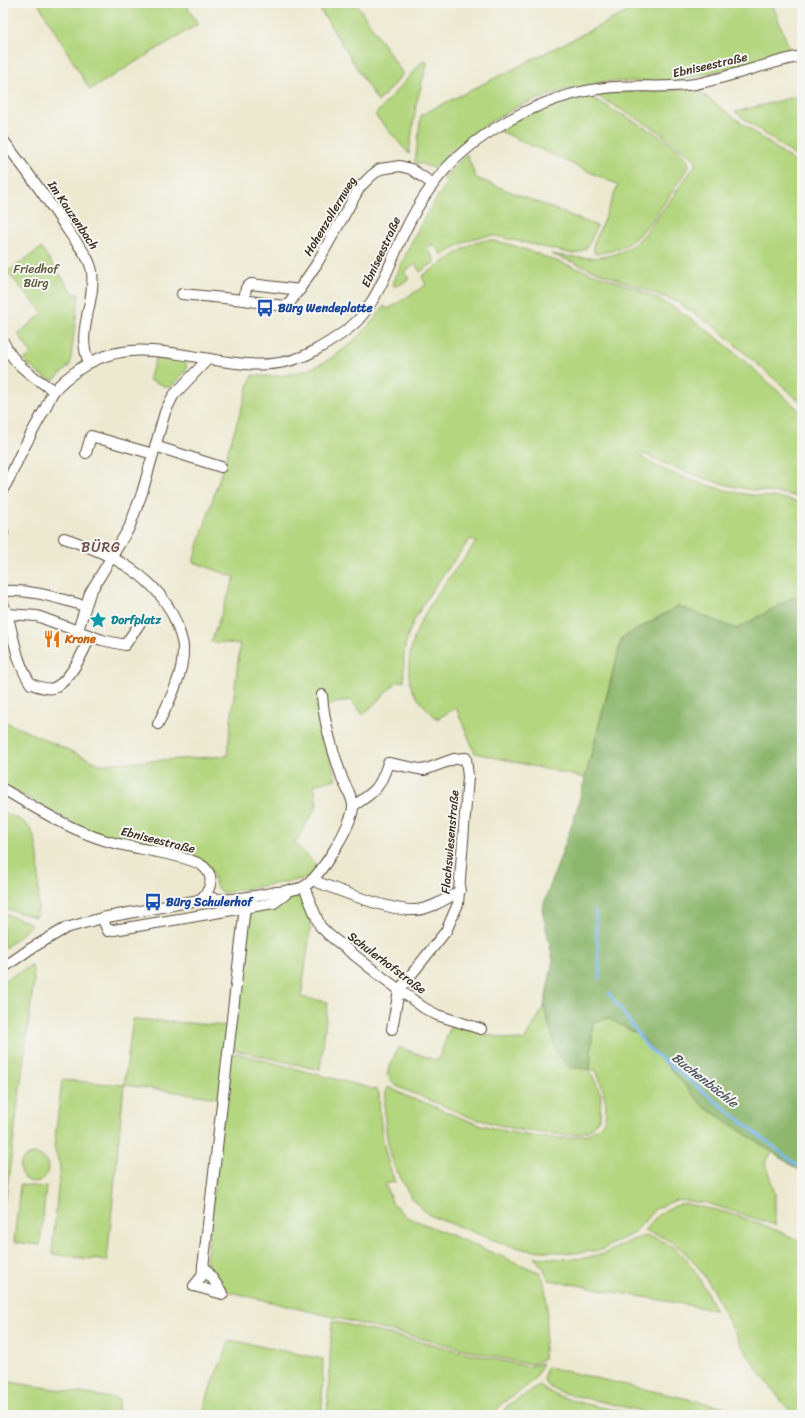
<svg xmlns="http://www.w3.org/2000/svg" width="805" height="1418" font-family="Sriracha,sans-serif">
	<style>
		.green { fill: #b3d67f; stroke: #77804e }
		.forest { fill: #8eb76e; stroke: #647046 }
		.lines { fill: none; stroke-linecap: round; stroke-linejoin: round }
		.stream { stroke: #7eb9f0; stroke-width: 3 }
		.minor-casing { stroke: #564739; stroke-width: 12 }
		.minor { stroke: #fff; stroke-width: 10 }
		.labels { text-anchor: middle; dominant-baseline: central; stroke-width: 4; stroke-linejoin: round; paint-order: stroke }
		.street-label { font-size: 12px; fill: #3b2a1e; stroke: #f6f6f2 }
		.park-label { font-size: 12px; fill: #595536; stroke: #f6f6f2 }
		.transit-label { font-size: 12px; font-weight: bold; fill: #164399; stroke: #f6f6f2; text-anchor: start }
		.culture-label { font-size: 12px; font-weight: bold; fill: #0d838f; stroke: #f6f6f2; text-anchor: start }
		.food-label { font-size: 12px; font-weight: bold; fill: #c56008; stroke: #f6f6f2; text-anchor: start }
		.water-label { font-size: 13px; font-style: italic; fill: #4f555d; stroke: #f6f6f2 }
		.quarter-label { font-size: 14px; letter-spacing: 1px; fill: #6e5048; stroke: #f6f6f2 }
	</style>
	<rect width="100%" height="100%" fill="#f6f6f2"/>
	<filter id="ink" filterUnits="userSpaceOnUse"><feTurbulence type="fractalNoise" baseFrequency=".025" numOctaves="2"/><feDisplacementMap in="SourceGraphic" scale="8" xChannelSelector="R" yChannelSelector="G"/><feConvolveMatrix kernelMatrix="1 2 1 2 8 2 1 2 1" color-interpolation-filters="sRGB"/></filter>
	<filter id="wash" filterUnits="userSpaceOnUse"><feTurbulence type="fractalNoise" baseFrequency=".012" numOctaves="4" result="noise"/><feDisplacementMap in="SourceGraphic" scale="16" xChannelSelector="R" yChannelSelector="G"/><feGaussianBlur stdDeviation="0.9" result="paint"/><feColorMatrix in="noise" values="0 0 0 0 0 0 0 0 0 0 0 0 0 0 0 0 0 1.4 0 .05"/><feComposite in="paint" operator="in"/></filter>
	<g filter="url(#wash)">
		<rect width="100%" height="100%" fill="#ede9d1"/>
		<g class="green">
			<path d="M 38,3 L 185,3 L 198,24 L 90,90 Z"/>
			<path d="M 316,3 L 356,3 L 403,74 L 378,102 Z"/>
			<path d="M 645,3 L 772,3 L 791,53 L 682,80 L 603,82 L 559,92 L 521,105 L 490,122 L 451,152 L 436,169 L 415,162 L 421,115 Z"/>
			<path d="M 423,61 L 426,61 L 427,64 L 416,105 L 409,154 L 375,115 Z"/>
			<path d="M 695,89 L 802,167 L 802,403 L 715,327 L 677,302 L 551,254 C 579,259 610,262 634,244 C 643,238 650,227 656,219 C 670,201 683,182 696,164 L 696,160 L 653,128 L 599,97 L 600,93 Z"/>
			<path d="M 589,95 C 613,113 676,138 689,163 L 687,169 C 674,189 651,226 633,240 C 622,249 608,252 595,254 L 593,246 L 618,185 L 498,130 C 526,113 557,103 589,95 Z"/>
			<path d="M 802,95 L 802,161 L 735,112 Z"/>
			<path d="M 467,154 L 476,178 L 597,226 C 591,239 589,252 573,254 L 496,236 C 475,234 461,244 444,255 L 442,255 L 433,244 L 427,249 L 436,261 L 420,272 L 415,264 L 404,272 L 409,279 L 399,285 L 394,286 L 393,284 C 408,248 423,214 448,183 L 443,178 Z"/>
			<path d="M 487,240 C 514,243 539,255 565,264 C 601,277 640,287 673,307 C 721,336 761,376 802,413 L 802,498 C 782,492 762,492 742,488 C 708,482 675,468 644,454 L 641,457 C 669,475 706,486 739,493 C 760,497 781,496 802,503 L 802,602 L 795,597 L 737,629 L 678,606 L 622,638 L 585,778 L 475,753 L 456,708 L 437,719 C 428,710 418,701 412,689 C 409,681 409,673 409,665 C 411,618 450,579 476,542 L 470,539 C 449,569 411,611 405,647 C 403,658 404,670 404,681 L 397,682 L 363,715 L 351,700 L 317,707 L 336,779 L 314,785 L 317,806 L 295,843 L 319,867 L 309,878 L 223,893 C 214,888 215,878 211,869 L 83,829 L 3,784 L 3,721 L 100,764 L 227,756 L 240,644 L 211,642 L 235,577 L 193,562 L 252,375 C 309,383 353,350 384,306 L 388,309 L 426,285 L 422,276 L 471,244 Z"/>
			<path d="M 41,248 L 73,293 L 79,294 L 70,365 L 55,379 L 51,380 L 39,374 L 24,360 L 31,353 L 18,334 L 43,313 L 7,272 Z"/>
			<path d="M 156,357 L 185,361 L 187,369 L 170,388 L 149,380 Z"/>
			<path d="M 3,812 C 10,816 23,820 28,826 C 43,843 38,887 38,909 L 37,916 L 35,917 L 6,909 L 5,914 L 30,923 L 31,926 L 3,950 Z"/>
			<path d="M 297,895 L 305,899 L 312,917 L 301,997 L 328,1002 L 320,1070 L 230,1049 L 249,912 L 275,907 Z"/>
			<path d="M 32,965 L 34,981 L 7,1189 L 3,1205 L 3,981 Z"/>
			<path d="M 544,1007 L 557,1053 L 590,1069 L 593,1022 L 608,1018 L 641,1036 L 703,1106 L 773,1152 L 765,1162 L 775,1194 L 775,1225 L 707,1203 L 676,1200 L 655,1209 L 634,1233 L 601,1250 L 575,1253 L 527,1250 L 504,1244 L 431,1216 C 412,1202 408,1193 398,1172 L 396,1172 C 387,1144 381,1116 387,1087 C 399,1091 408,1099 421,1101 C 438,1108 455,1116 472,1122 C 500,1131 588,1154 604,1120 C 610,1106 601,1083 596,1070 L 590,1070 L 601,1094 L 600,1117 L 591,1129 L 580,1134 L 563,1135 L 519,1130 L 472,1118 L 396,1086 L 387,1074 L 398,1047 L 438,1061 L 451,1025 L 492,1036 L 524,1041 Z"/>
			<path d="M 133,1019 L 228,1026 L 220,1098 L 124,1085 L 107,1261 L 52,1254 L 60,1166 L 54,1147 L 62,1080 L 124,1085 Z"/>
			<path d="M 236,1053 L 377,1090 L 379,1093 C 380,1127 383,1151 395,1182 L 385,1184 L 392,1202 L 405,1216 L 541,1273 C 551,1301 546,1330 543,1359 L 533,1364 L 521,1363 L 222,1290 L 206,1261 L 229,1056 Z"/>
			<circle cx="34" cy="1168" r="14"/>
			<path d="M 20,1185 L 46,1187 L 40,1245 L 14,1242 Z"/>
			<path d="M 686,1204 C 727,1210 765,1224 802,1242 L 802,1415 L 793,1415 C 775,1393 754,1366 739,1341 C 714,1297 700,1244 644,1231 C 656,1215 666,1206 686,1204 Z"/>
			<path d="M 645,1236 C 684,1242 700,1277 715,1310 L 549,1280 L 544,1269 L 534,1257 C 557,1258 583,1262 605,1253 C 619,1248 630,1239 645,1236 Z"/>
			<path d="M 332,1321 L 528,1367 L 542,1363 C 534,1393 502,1393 495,1415 L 327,1415 Z"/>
			<path d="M 230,1340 L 323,1359 L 322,1415 L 202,1415 L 210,1389 Z"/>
			<path d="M 547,1367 L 759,1415 L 659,1415 L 563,1393 L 549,1387 L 543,1379 Z"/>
			<path d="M 3,1381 L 119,1399 L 117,1415 L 3,1415 Z"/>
			<path d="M 540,1385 C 557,1402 614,1409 639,1415 L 502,1415 L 507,1406 Z"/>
		</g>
		<path class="forest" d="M 795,596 L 802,602 L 802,1172 L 703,1106 L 641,1036 L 608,1018 L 593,1022 L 590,1069 L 570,1068 L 557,1053 L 544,1007 L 553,960 L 542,909 L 576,813 L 622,638 L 678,606 L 737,629 Z"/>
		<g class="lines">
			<g class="stream">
				<path d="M 595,911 L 600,978"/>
				<path d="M 609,993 L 648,1048 L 802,1169"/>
			</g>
		</g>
	</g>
	<g filter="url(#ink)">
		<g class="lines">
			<g class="minor-casing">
				<g id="minor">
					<path d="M 3,140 C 26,170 48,200 69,232 C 77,244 90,257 92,272 C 96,302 75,333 89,362"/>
					<path d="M 182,294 L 244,300 L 283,306 L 289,304 L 316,265 L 360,187 L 371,176 L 380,169 L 400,166 L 411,169 L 433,184"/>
					<path d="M 244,300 L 246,288 L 251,284 L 300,290"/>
					<path d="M 3,341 C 13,365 34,377 54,391"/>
					<path d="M 155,446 L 221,467"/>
					<path d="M 86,453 L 91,436 L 153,454"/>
					<path d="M 3,489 C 11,477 15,465 21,453 C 29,438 37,423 45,409 C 48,403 50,396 54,391 C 61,382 72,374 81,368 C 153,319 240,393 314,351 C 330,342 347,332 359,319 C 380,295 390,263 403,235 C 411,218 420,202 431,187 C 468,135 542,95 605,88 C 635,84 665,89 695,84 C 731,77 766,63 802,56"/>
					<path d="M 3,532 L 3,534"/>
					<path d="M 64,538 C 111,554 159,576 177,625 C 179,632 183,640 183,648 C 184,674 169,702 158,724"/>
					<path d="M 3,591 C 32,589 57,598 85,606"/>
					<path d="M 3,603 C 14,630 14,660 31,684 C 38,686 46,690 53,688 C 69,683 85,650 90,635"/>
					<path d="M 7,614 L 37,616 L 102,640 L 125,645 L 140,623"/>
					<path d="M 78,630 L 90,593 L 129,528 L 142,493 L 165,412 L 173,396 L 208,359"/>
					<path d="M 3,789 C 36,808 70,830 107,841 C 128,848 191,855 204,867 C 216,878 210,892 199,900 L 102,918 L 66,928 L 30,949 L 3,968"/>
					<path d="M 353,806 C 375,792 380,788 388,763 L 424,770 L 454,759 L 466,758 L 468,777 L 458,904 L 446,931 L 399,990 L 392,1029"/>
					<path d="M 312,880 C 335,889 392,912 415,910 C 431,909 446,899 460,891"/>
					<path d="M 304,887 L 320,926 L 329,935 L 382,977 L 424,1008 L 437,1015 L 481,1029"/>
					<path d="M 205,895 C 221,905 258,895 277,892 C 285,891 296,890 303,887 C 318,881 354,822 353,806 C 353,797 345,786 342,778 C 333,751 324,724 322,695"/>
					<path d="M 102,918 L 108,931 L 274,903 L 285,895 L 288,890"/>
					<path d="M 203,1265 L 223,1294"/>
					<path d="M 194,1286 L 202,1276 L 245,907"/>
					<path d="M 194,1286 L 223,1294"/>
				</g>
			</g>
			<use href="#minor" class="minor"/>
		</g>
	</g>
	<defs>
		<g id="bus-bare" transform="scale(1.38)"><path d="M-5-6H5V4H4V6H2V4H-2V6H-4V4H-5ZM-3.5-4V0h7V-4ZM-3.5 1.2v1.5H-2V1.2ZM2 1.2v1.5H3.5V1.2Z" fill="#1a4fb4" stroke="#f6f6f2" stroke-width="2.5" paint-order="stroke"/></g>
		<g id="sight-bare" transform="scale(1.38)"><path d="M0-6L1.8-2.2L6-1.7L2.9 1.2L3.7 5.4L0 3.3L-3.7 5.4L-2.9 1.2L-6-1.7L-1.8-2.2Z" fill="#0f9aa8" stroke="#f6f6f2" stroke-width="2.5" paint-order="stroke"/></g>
		<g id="restaurant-bare" transform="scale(1.38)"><path d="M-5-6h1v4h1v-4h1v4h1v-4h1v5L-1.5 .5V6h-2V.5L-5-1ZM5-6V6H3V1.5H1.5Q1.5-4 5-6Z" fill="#e8710a" stroke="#f6f6f2" stroke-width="2.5" paint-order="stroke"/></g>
	</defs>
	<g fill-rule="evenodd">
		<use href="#bus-bare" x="265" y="308"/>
		<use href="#sight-bare" x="98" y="620"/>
		<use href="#restaurant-bare" x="52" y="639"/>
		<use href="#bus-bare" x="153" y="902"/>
	</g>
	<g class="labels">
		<g class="street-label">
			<text transform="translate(710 65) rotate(-13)">Ebniseestraße</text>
			<text transform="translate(73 215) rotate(56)">Im Kauzenbach</text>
			<text transform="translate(330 216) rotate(-59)">Hohenzollernweg</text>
			<text transform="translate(381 252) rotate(-65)">Ebniseestraße</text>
			<text transform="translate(158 840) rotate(14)">Ebniseestraße</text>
			<text transform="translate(450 842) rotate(-85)">Flachswiesenstraße</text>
			<text transform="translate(387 963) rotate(37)">Schulerhofstraße</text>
		</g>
		<g class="park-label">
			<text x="36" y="269">Friedhof<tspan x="36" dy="14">Bürg</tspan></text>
		</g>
		<g class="transit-label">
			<text x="278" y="308">Bürg Wendeplatte</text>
			<text x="166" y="902">Bürg Schulerhof</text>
		</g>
		<g class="culture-label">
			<text x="111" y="620">Dorfplatz</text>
		</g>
		<g class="food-label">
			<text x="65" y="639">Krone</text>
		</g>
		<g class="water-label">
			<text transform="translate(705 1080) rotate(38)">Buchenbächle</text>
		</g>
		<g class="quarter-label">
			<text x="101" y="547">BÜRG</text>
		</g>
	</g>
	<rect width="805" height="1418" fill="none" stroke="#f6f6f2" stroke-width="16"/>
</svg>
